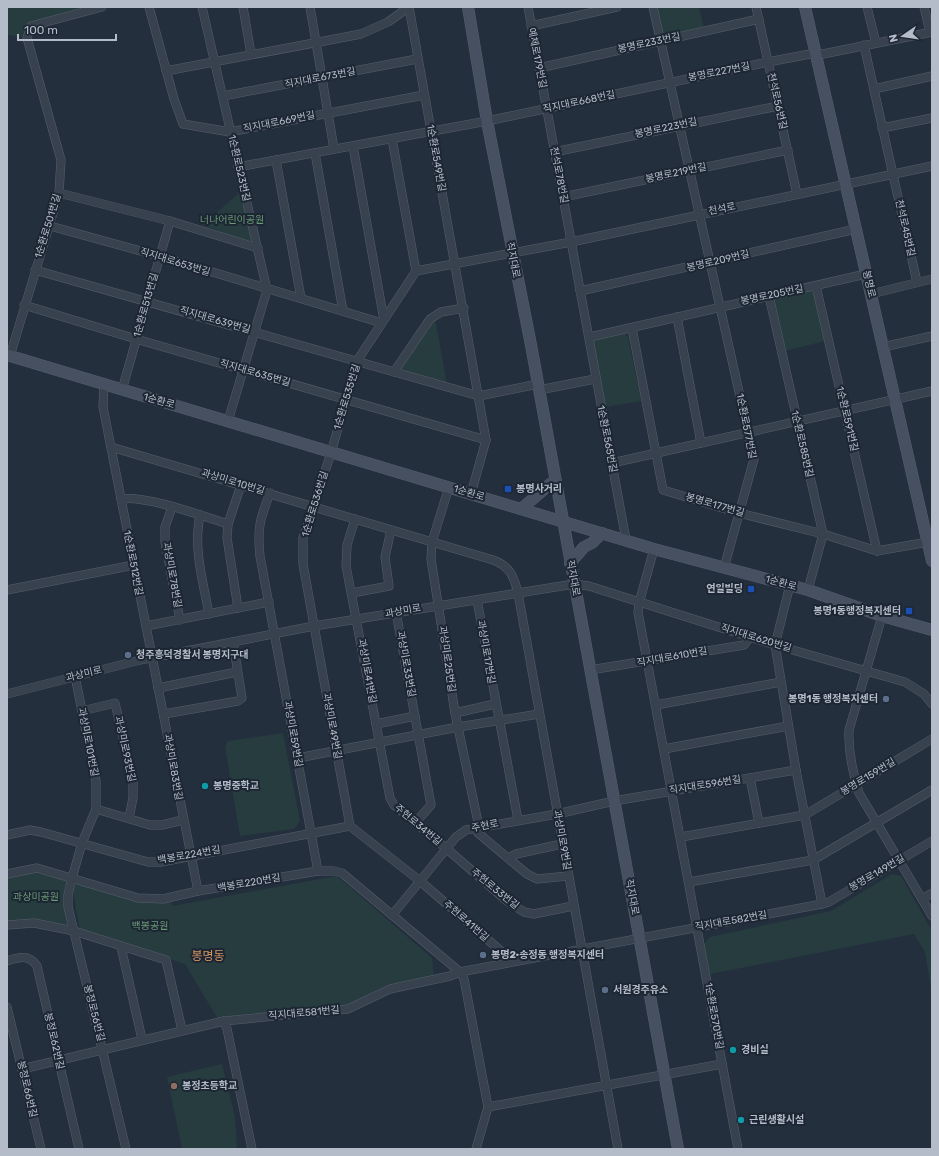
<svg xmlns="http://www.w3.org/2000/svg" width="939" height="1156" font-family="Rubik,'Noto Sans KR',sans-serif">
	<style>
		.green { fill: #263c3f }
		.lines { fill: none; stroke-linecap: round; stroke-linejoin: round }
		.street-casing { stroke: #565f6c; stroke-width: 9 }
		.secondary-casing { stroke: #565f6c; stroke-width: 12 }
		.street { stroke: #38414e; stroke-width: 8 }
		.secondary { stroke: #465061; stroke-width: 11 }
		.transit-dot { fill: #1a4fb4; stroke: #1d2633; stroke-width: 1.5 }
		.service-dot { fill: #5c6f8a; stroke: #1d2633; stroke-width: 1.5 }
		.culture-dot { fill: #0f9aa8; stroke: #1d2633; stroke-width: 1.5 }
		.education-dot { fill: #8d6e63; stroke: #1d2633; stroke-width: 1.5 }
		.labels { text-anchor: middle; dominant-baseline: central; stroke-width: 4; stroke-linejoin: round; paint-order: stroke }
		.street-label { font-size: 10px; fill: #b4bcc9; stroke: #1d2633 }
		.park-label { font-size: 10px; fill: #6b9a76; stroke: #1d2633 }
		.poi-label { font-size: 10px; font-weight: bold; fill: #b4bcc9; stroke: #1d2633; text-anchor: start }
		.quarter-label { font-size: 12px; fill: #d59563; stroke: #1d2633 }
	</style>
	<rect width="100%" height="100%" fill="#242f3e"/>
	<g class="green">
		<path d="M 7,7 L 85,7 L 26,24 L 22,37 L 7,35 Z"/>
		<path d="M 657,7 L 699,7 L 704,28 L 667,37 L 663,34 Z"/>
		<path d="M 241,191 L 252,239 L 247,242 L 203,225 Z"/>
		<path d="M 809,289 L 815,294 L 825,341 L 784,351 L 773,303 L 776,297 Z"/>
		<path d="M 435,318 L 447,385 L 399,372 Z"/>
		<path d="M 624,333 L 628,337 L 641,401 L 604,407 L 593,345 L 596,338 Z"/>
		<path d="M 283,733 L 300,821 L 294,829 L 240,836 L 225,747 L 228,741 Z"/>
		<path d="M 37,872 L 67,881 L 65,897 L 70,919 L 65,927 L 7,924 L 7,878 Z"/>
		<path d="M 892,874 L 901,876 L 932,931 L 932,994 L 925,952 L 914,934 L 710,974 L 704,944 L 710,937 L 831,911 Z"/>
		<path d="M 337,876 L 432,958 L 434,976 L 387,985 L 347,1006 L 218,1019 L 185,964 L 80,931 L 73,891 L 77,882 L 171,901 L 172,906 Z"/>
		<path d="M 222,1064 L 235,1117 L 237,1149 L 182,1149 L 167,1077 Z"/>
	</g>
	<g class="lines">
		<g class="street-casing">
			<g id="street">
				<path d="M 149,7 L 174,99 L 183,124 L 230,132 L 424,95"/>
				<path d="M 202,7 L 267,290 L 228,421"/>
				<path d="M 243,7 L 251,54"/>
				<path d="M 310,7 L 334,149"/>
				<path d="M 409,7 L 486,440 L 471,494"/>
				<path d="M 528,7 L 626,540"/>
				<path d="M 653,7 L 754,459 L 724,568"/>
				<path d="M 756,7 L 797,194"/>
				<path d="M 867,7 L 876,43"/>
				<path d="M 924,7 L 930,32"/>
				<path d="M 531,26 L 617,7"/>
				<path d="M 864,45 L 917,282"/>
				<path d="M 539,68 L 759,19"/>
				<path d="M 166,71 L 361,34 L 388,22 L 409,7"/>
				<path d="M 874,89 L 932,76"/>
				<path d="M 223,96 L 417,59"/>
				<path d="M 882,128 L 932,118"/>
				<path d="M 392,139 L 416,271"/>
				<path d="M 353,146 L 384,320"/>
				<path d="M 554,152 L 778,106"/>
				<path d="M 315,153 L 343,311"/>
				<path d="M 276,160 L 301,298"/>
				<path d="M 238,167 L 487,121 L 768,62 L 815,53 L 823,54 L 932,32"/>
				<path d="M 59,193 L 170,221 L 258,248"/>
				<path d="M 563,197 L 788,150"/>
				<path d="M 50,226 L 159,256 L 382,323"/>
				<path d="M 35,270 L 479,396 L 538,384"/>
				<path d="M 816,286 L 877,551"/>
				<path d="M 580,291 L 856,229"/>
				<path d="M 871,294 L 932,279"/>
				<path d="M 769,296 L 823,534 L 808,590"/>
				<path d="M 24,305 L 136,339 L 486,440"/>
				<path d="M 677,317 L 701,443"/>
				<path d="M 632,328 L 663,490 L 739,513 L 823,534 L 877,551 L 928,542"/>
				<path d="M 590,337 L 866,274"/>
				<path d="M 883,347 L 932,336"/>
				<path d="M 10,356 L 59,193 L 61,160 L 27,38 L 31,26 L 102,7"/>
				<path d="M 394,372 L 430,319 L 441,312 L 464,308"/>
				<path d="M 104,385 L 103,407 L 198,891"/>
				<path d="M 122,390 L 170,221"/>
				<path d="M 539,390 L 595,379"/>
				<path d="M 111,447 L 493,560 C 510,566 514,577 518,593 L 618,1149"/>
				<path d="M 612,463 L 932,391"/>
				<path d="M 449,487 L 432,542 L 431,559 L 455,713 L 479,827 L 478,833 L 527,874 L 537,879 L 568,876"/>
				<path d="M 270,493 C 260,519 257,528 260,556 L 318,871"/>
				<path d="M 121,499 C 146,495 202,516 228,524"/>
				<path d="M 172,507 L 165,527 L 165,542 L 180,620"/>
				<path d="M 200,515 C 193,549 203,581 209,614"/>
				<path d="M 355,519 L 347,545 L 346,566 L 390,798 L 394,805 L 447,849 L 507,901 L 524,912 L 534,914 L 573,906"/>
				<path d="M 654,549 L 639,603 L 638,612 L 738,1149"/>
				<path d="M 790,585 L 775,645 L 796,770 L 822,904"/>
				<path d="M 7,590 L 134,565"/>
				<path d="M 352,593 L 389,586 L 385,557 L 391,530"/>
				<path d="M 477,600 L 518,820"/>
				<path d="M 238,608 L 227,538 L 228,524 L 241,485"/>
				<path d="M 396,612 L 431,805 L 415,823"/>
				<path d="M 882,616 L 849,730 C 848,752 853,772 859,793 L 932,916"/>
				<path d="M 146,626 L 269,602"/>
				<path d="M 590,670 L 744,645 L 750,637"/>
				<path d="M 75,676 L 96,781 L 96,809 L 82,843 L 72,878 L 68,895 L 68,907 L 126,1149"/>
				<path d="M 158,688 L 237,672"/>
				<path d="M 7,694 L 140,660 L 314,626 L 574,584 L 589,586 L 775,645 L 905,682 L 924,694 L 932,704"/>
				<path d="M 656,705 L 781,682"/>
				<path d="M 82,711 L 115,703 L 133,780 L 133,798 L 129,818"/>
				<path d="M 455,713 L 495,704"/>
				<path d="M 164,714 L 238,701 L 242,698 L 233,642"/>
				<path d="M 376,724 L 415,716"/>
				<path d="M 664,749 L 788,726"/>
				<path d="M 298,758 L 458,727 L 539,714"/>
				<path d="M 750,778 L 759,823"/>
				<path d="M 96,809 L 150,825 L 162,825 L 183,820"/>
				<path d="M 350,826 L 303,564 L 303,538 L 331,453 L 357,361 L 416,271 L 571,242 L 932,166"/>
				<path d="M 350,826 L 420,881 L 502,952 L 511,962"/>
				<path d="M 7,835 L 30,830 L 41,832 L 148,862 L 161,862 L 350,826"/>
				<path d="M 681,837 L 805,815 L 932,739"/>
				<path d="M 508,858 L 516,854 L 562,844"/>
				<path d="M 7,874 L 37,868 L 138,898 L 163,899 L 198,891 L 318,871 L 334,871 L 342,873 L 460,972 L 464,979 L 488,1107 L 476,1149"/>
				<path d="M 689,882 L 813,860 L 932,790"/>
				<path d="M 922,899 L 932,893"/>
				<path d="M 393,914 L 456,837 L 466,830 L 557,814 L 614,801 L 796,770"/>
				<path d="M 7,925 L 34,923 L 74,931 L 166,960 L 182,1030"/>
				<path d="M 121,947 L 142,1039"/>
				<path d="M 7,961 C 19,957 29,954 37,966 L 79,1149"/>
				<path d="M 7,1007 L 41,1149"/>
				<path d="M 224,1021 L 227,1029 L 252,1149"/>
				<path d="M 22,1069 L 224,1021 L 348,1009 L 390,989 L 450,976 L 460,972 L 822,904 L 829,902 L 932,841"/>
				<path d="M 488,1107 L 722,1064"/>
			</g>
		</g>
		<g class="secondary-casing">
			<g id="secondary">
				<path d="M 468,7 L 487,121 L 531,345 L 678,1149"/>
				<path d="M 805,7 L 932,561"/>
				<path d="M 7,355 L 654,549 L 808,590 L 882,616 L 932,630"/>
				<path d="M 521,509 L 555,480"/>
				<path d="M 570,563 L 584,547 L 592,543 L 602,533"/>
			</g>
		</g>
		<use href="#street" class="street"/>
		<use href="#secondary" class="secondary"/>
	</g>
	<g class="transit-dot">
		<rect x="504" y="485" width="8" height="8" rx="2"/>
		<rect x="747" y="585" width="8" height="8" rx="2"/>
		<rect x="905" y="607" width="8" height="8" rx="2"/>
	</g>
	<g class="service-dot">
		<circle cx="128" cy="655" r="4"/>
		<circle cx="886" cy="699" r="4"/>
		<circle cx="483" cy="955" r="4"/>
		<circle cx="605" cy="990" r="4"/>
	</g>
	<g class="culture-dot">
		<circle cx="205" cy="786" r="4"/>
		<circle cx="733" cy="1050" r="4"/>
		<circle cx="741" cy="1120" r="4"/>
	</g>
	<circle class="education-dot" cx="174" cy="1086" r="4"/>
	<g class="labels">
		<g class="street-label">
			<text transform="translate(649 43) rotate(-12)">봉명로233번길</text>
			<text transform="translate(537 58) rotate(79)">예체로179번길</text>
			<text transform="translate(719 72) rotate(-11)">봉명로227번길</text>
			<text transform="translate(320 78) rotate(-11)">직지대로673번길</text>
			<text transform="translate(777 101) rotate(77)">천석로56번길</text>
			<text transform="translate(579 102) rotate(-12)">직지대로668번길</text>
			<text transform="translate(279 122) rotate(-11)">직지대로669번길</text>
			<text transform="translate(666 128) rotate(-12)">봉명로223번길</text>
			<text transform="translate(436 158) rotate(80)">1순환로549번길</text>
			<text transform="translate(239 168) rotate(77)">1순환로523번길</text>
			<text transform="translate(676 173) rotate(-12)">봉명로219번길</text>
			<text transform="translate(559 175) rotate(79)">천석로78번길</text>
			<text transform="translate(722 209) rotate(-11)">천석로</text>
			<text transform="translate(48 226) rotate(-73)">1순환로501번길</text>
			<text transform="translate(905 228) rotate(77)">천석로45번길</text>
			<text transform="translate(513 260) rotate(79)">직지대로</text>
			<text transform="translate(718 261) rotate(-13)">봉명로209번길</text>
			<text transform="translate(175 262) rotate(17)">직지대로653번길</text>
			<text transform="translate(869 284) rotate(77)">봉명로</text>
			<text transform="translate(772 295) rotate(-12)">봉명로205번길</text>
			<text transform="translate(146 305) rotate(-74)">1순환로513번길</text>
			<text transform="translate(215 320) rotate(16)">직지대로639번길</text>
			<text transform="translate(255 373) rotate(16)">직지대로635번길</text>
			<text transform="translate(347 397) rotate(-73)">1순환로535번길</text>
			<text transform="translate(159 401) rotate(16)">1순환로</text>
			<text transform="translate(847 419) rotate(77)">1순환로591번길</text>
			<text transform="translate(746 426) rotate(79)">1순환로577번길</text>
			<text transform="translate(607 439) rotate(79)">1순환로565번길</text>
			<text transform="translate(802 444) rotate(77)">1순환로585번길</text>
			<text transform="translate(233 482) rotate(17)">과상미로10번길</text>
			<text transform="translate(469 493) rotate(17)">1순환로</text>
			<text transform="translate(315 504) rotate(-73)">1순환로536번길</text>
			<text transform="translate(715 505) rotate(16)">봉명로177번길</text>
			<text transform="translate(133 563) rotate(79)">1순환로512번길</text>
			<text transform="translate(172 575) rotate(80)">과상미로78번길</text>
			<text transform="translate(573 578) rotate(80)">직지대로</text>
			<text transform="translate(781 583) rotate(15)">1순환로</text>
			<text transform="translate(403 611) rotate(-10)">과상미로</text>
			<text transform="translate(756 638) rotate(17)">직지대로620번길</text>
			<text transform="translate(486 652) rotate(80)">과상미로17번길</text>
			<text transform="translate(672 657) rotate(-10)">직지대로610번길</text>
			<text transform="translate(447 659) rotate(82)">과상미로25번길</text>
			<text transform="translate(406 664) rotate(80)">과상미로33번길</text>
			<text transform="translate(367 671) rotate(80)">과상미로41번길</text>
			<text transform="translate(84 674) rotate(-14)">과상미로</text>
			<text transform="translate(332 726) rotate(80)">과상미로49번길</text>
			<text transform="translate(293 734) rotate(80)">과상미로59번길</text>
			<text transform="translate(88 742) rotate(79)">과상미로101번길</text>
			<text transform="translate(125 749) rotate(78)">과상미로93번길</text>
			<text transform="translate(173 767) rotate(80)">과상미로83번길</text>
			<text transform="translate(868 777) rotate(-31)">봉명로159번길</text>
			<text transform="translate(705 785) rotate(-9)">직지대로596번길</text>
			<text transform="translate(418 825) rotate(40)">주현로34번길</text>
			<text transform="translate(485 826) rotate(-11)">주현로</text>
			<text transform="translate(562 840) rotate(80)">과상미로9번길</text>
			<text transform="translate(189 855) rotate(-10)">백봉로224번길</text>
			<text transform="translate(877 873) rotate(-30)">봉명로149번길</text>
			<text transform="translate(249 883) rotate(-10)">백봉로220번길</text>
			<text transform="translate(495 889) rotate(39)">주현로33번길</text>
			<text transform="translate(632 897) rotate(80)">직지대로</text>
			<text transform="translate(466 921) rotate(41)">주현로41번길</text>
			<text transform="translate(731 921) rotate(-10)">직지대로582번길</text>
			<text transform="translate(94 1013) rotate(76)">봉정로56번길</text>
			<text transform="translate(304 1013) rotate(-5)">직지대로581번길</text>
			<text transform="translate(714 1016) rotate(80)">1순환로570번길</text>
			<text transform="translate(54 1041) rotate(77)">봉정로62번길</text>
			<text transform="translate(27 1089) rotate(77)">봉정로66번길</text>
		</g>
		<g class="park-label">
			<text x="232" y="220">너나어린이공원</text>
			<text x="36" y="897">과상미공원</text>
			<text x="150" y="926">백봉공원</text>
		</g>
		<g class="poi-label">
			<text x="516" y="489">봉명사거리</text>
			<text x="743" y="589" text-anchor="end">연일빌딩</text>
			<text x="901" y="611" text-anchor="end">봉명1동행정복지센터</text>
			<text x="136" y="655">청주흥덕경찰서 봉명지구대</text>
			<text x="878" y="699" text-anchor="end">봉명1동 행정복지센터</text>
			<text x="213" y="786">봉명중학교</text>
			<text x="491" y="955">봉명2·송정동 행정복지센터</text>
			<text x="613" y="990">서원경주유소</text>
			<text x="741" y="1050">경비실</text>
			<text x="182" y="1086">봉정초등학교</text>
			<text x="749" y="1120">근린생활시설</text>
		</g>
		<g class="quarter-label">
			<text x="208" y="956">봉명동</text>
		</g>
	</g>
	<rect width="939" height="1156" fill="none" stroke="#b4bcc9" stroke-width="16"/>
	<g transform="translate(903 36) rotate(257)" stroke="#1d2633" stroke-width="3" paint-order="stroke">
	<path d="M0-3L7 15L0 10L-7 15Z" fill="#b4bcc9"/>
	<text y="-6" font-size="11" font-weight="bold" text-anchor="middle" fill="#b4bcc9">N</text>
	</g>
	<path d="M18 34v6h98v-6" fill="none" stroke="#b4bcc9" stroke-width="2"/>
	<text x="24" y="34" font-size="12" fill="#b4bcc9" stroke="#1d2633" stroke-width="3" paint-order="stroke">100 m</text>
</svg>
